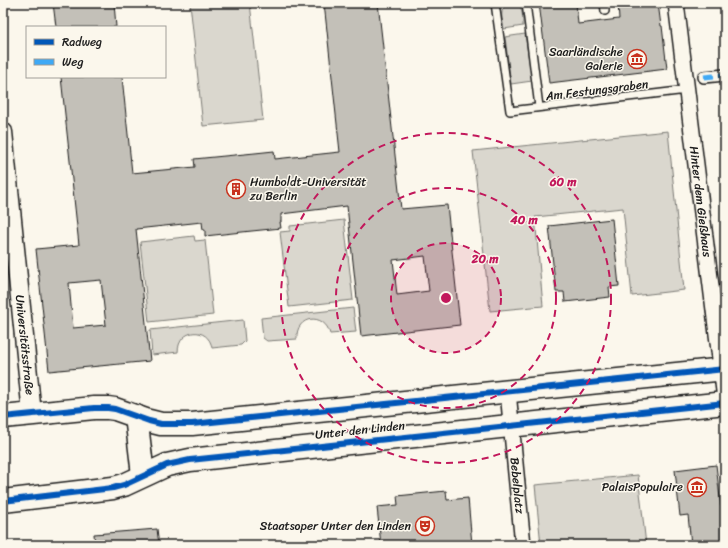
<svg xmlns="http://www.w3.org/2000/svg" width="728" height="548" font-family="Sriracha,sans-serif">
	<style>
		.green { fill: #dad7ce; stroke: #7b7a75 }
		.building { fill: #c3c0b8; stroke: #1c1c1c; fill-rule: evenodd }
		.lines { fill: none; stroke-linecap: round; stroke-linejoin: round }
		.service-casing { stroke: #1c1c1c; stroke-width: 10 }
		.pedestrian-casing { stroke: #1c1c1c; stroke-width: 14 }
		.minor-casing { stroke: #1c1c1c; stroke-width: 18 }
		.tertiary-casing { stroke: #1c1c1c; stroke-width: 21 }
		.primary-casing { stroke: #1c1c1c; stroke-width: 25 }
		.service { stroke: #fbf7ec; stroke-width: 7 }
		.pedestrian { stroke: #fbf7ec; stroke-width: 11 }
		.minor { stroke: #fbf7ec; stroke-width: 15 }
		.tertiary { stroke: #fbf7ec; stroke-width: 18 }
		.primary { stroke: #fbf7ec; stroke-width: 22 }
		.quiet { stroke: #3fa9f5; stroke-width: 5; stroke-dasharray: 10 5; stroke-linecap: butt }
		.cycleway-casing { stroke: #fbf7ec; stroke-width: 8 }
		.cycleway { stroke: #0057b8; stroke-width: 6 }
		.ring { fill: none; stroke: #c2185b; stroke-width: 2; stroke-dasharray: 7 5 }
		.labels { text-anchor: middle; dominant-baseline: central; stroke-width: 3; stroke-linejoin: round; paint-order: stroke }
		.poi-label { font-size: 12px; fill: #1c1c1c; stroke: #fbf7ec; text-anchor: end }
		.street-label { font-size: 12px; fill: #1c1c1c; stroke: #fbf7ec }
		.centre { fill: #c2185b; stroke: #fbf7ec; stroke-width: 2 }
		.ring-label { font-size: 12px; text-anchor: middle; font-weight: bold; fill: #c2185b; stroke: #fbf7ec; stroke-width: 3; stroke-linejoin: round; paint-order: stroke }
	</style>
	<rect width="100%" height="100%" fill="#fbf7ec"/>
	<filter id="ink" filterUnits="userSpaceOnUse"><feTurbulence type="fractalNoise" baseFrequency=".025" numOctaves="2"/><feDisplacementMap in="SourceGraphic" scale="8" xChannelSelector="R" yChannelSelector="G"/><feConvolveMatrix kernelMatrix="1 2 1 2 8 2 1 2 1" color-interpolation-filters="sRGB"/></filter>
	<g filter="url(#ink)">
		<g class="green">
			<path d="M 190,3 L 250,3 L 263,120 L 203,126 Z"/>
			<path d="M 507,3 C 510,3 515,2 517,3 C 523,6 523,21 523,26 L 504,29 C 502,18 499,11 507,3 Z"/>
			<path d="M 525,34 L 532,81 L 511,84 L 505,37 Z"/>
			<path d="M 668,131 L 684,290 L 632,296 L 623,208 L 535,217 L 543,306 L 490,311 L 473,151 Z"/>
			<path d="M 344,220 L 353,300 L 289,307 L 280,232 L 290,231 L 290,226 Z"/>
			<path d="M 194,236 L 195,241 L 205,240 L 213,315 L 149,322 L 140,242 Z"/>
			<path d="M 353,308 L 356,332 L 330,334 C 325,312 295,315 297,339 L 267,341 L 263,338 L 261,318 Z"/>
			<path d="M 243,320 L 245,341 L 241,345 L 212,348 C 209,326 178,328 178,352 L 152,355 L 150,330 Z"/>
			<path d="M 638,475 L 646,545 L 541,545 L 535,485 Z"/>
		</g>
		<g class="building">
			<path d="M 53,3 L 114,3 L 116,27 L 56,27 Z"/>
			<path d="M 324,3 L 378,3 L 401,209 L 447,205 L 460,325 L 361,336 L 347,206 L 281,214 L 281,222 L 280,222 L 281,228 L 242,232 L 205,236 L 205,230 L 203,230 L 202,222 L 136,229 L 150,361 L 49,371 L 36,249 L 79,245 L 61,77 L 122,77 L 132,173 L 195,167 L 194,159 L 255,153 L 274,151 L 275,159 L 340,152 ZM 425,256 L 429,291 L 397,295 L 393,260 ZM 101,280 L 106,325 L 73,328 L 69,283 Z"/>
			<path d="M 539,3 L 576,3 L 578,24 L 619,19 L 618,3 L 658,3 L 661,26 L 662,26 L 667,69 L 549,83 Z"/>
			<path d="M 612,219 L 619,286 L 609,287 L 610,297 L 565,302 L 564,292 L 556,292 L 549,226 Z"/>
			<path d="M 716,465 L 721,506 L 725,506 L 725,545 L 691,545 L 688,515 L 680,516 L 675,470 Z"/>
			<path d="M 446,491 L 447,500 L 468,498 L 472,545 L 381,545 L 377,507 L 398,505 L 397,496 Z"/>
			<path d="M 157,529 L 159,545 L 95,545 L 94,534 Z"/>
		</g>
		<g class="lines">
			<g class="service-casing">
				<g id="service">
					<path d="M 495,3 L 510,111 L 687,90"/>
					<path d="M 526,3 L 539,107"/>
					<path d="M 604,3 L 605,11"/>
				</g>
			</g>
			<g class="pedestrian-casing">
				<path id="pedestrian" d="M 704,77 L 725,75"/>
			</g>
			<g class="minor-casing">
				<g id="minor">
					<path id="s1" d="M 676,3 L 725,399"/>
					<path id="s2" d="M 508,392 L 523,545"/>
				</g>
			</g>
			<g class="tertiary-casing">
				<g id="tertiary">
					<path id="s3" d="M 3,132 L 32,414"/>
				</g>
			</g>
			<g class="primary-casing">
				<g id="primary">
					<path d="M 136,416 L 143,475"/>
					<path d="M 3,417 L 94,408 L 108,408 L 115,409 L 149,421 L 161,424 L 192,424 L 725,369"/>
					<path d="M 3,501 L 113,488 L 124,485 L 167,465 L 190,460 L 725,403"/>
				</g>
			</g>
			<use href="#service" class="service"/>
			<use href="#pedestrian" class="pedestrian"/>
			<use href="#minor" class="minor"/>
			<use href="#tertiary" class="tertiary"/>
			<use href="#primary" class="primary"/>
			<path class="quiet" d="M 704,77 L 725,75"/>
			<g class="cycleway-casing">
				<g id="cycleway">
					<path d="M 3,417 L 94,408 L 108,408 L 115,409 L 149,421 L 161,424 L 192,424 L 725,369"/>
					<path d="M 3,501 L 113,488 L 124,485 L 167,465 L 190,460 L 725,403"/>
				</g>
			</g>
			<use href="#cycleway" class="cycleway"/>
		</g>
	</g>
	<circle cx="446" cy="298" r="55" fill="#c2185b" fill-opacity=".12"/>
	<g class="ring">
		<circle cx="446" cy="298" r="55"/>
		<circle cx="446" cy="298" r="110"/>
		<circle cx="446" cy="298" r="165"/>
	</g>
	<defs>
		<g id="museum-ring" transform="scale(1)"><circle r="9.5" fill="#fbf7ec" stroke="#c8321e" stroke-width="1.5"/><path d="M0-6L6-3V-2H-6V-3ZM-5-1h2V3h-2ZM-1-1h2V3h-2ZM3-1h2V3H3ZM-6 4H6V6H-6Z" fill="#c8321e"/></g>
		<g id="building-ring" transform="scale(1)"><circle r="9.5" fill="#fbf7ec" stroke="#c8321e" stroke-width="1.5"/><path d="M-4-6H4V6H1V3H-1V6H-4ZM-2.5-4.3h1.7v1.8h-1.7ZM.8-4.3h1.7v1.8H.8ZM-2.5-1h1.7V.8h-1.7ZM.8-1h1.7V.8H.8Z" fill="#c8321e"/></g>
		<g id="theatre-ring" transform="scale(1)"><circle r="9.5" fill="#fbf7ec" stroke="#c8321e" stroke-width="1.5"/><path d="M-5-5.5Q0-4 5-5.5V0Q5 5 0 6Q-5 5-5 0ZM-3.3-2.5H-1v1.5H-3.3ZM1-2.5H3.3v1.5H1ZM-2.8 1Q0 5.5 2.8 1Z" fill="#c8321e"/></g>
	</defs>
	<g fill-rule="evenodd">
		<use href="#museum-ring" x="637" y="59"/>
		<use href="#building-ring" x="236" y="189"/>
		<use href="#museum-ring" x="697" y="487"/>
		<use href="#theatre-ring" x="425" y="526"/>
	</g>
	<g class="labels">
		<g class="poi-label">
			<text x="623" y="52">Saarländische<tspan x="623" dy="14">Galerie</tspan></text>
			<text x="250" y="182" text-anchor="start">Humboldt-Universität<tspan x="250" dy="14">zu Berlin</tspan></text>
			<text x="683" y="487">PalaisPopulaire</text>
			<text x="411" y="526">Staatsoper Unter den Linden</text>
		</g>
		<g class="street-label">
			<text transform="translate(597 90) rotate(-7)">Am Festungsgraben</text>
			<text stroke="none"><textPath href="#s1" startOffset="200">Hinter dem Gießhaus</textPath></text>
			<text stroke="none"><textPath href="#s3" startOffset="214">Universitätsstraße</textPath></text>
			<text transform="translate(360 430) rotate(-6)">Unter den Linden</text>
			<text stroke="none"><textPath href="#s2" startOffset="94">Bebelplatz</textPath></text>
		</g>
	</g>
	<circle cx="446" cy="298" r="6" class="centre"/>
	<g class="ring-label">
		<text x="563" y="186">60 m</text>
		<text x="524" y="224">40 m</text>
		<text x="485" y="263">20 m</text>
	</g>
	<rect width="728" height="548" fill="none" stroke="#fbf7ec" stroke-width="16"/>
	<rect x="8" y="8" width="712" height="532" fill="none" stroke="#1c1c1c" stroke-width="1.5" filter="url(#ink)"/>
	<rect x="26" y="26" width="140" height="52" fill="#fbf7ec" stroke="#a29f99"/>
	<rect x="34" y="39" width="20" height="6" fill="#0057b8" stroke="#a29f99"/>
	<text x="62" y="46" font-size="12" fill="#1c1c1c">Radweg</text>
	<rect x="34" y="59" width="20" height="6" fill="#3fa9f5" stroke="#a29f99"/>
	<text x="62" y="66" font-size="12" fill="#1c1c1c">Weg</text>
</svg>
